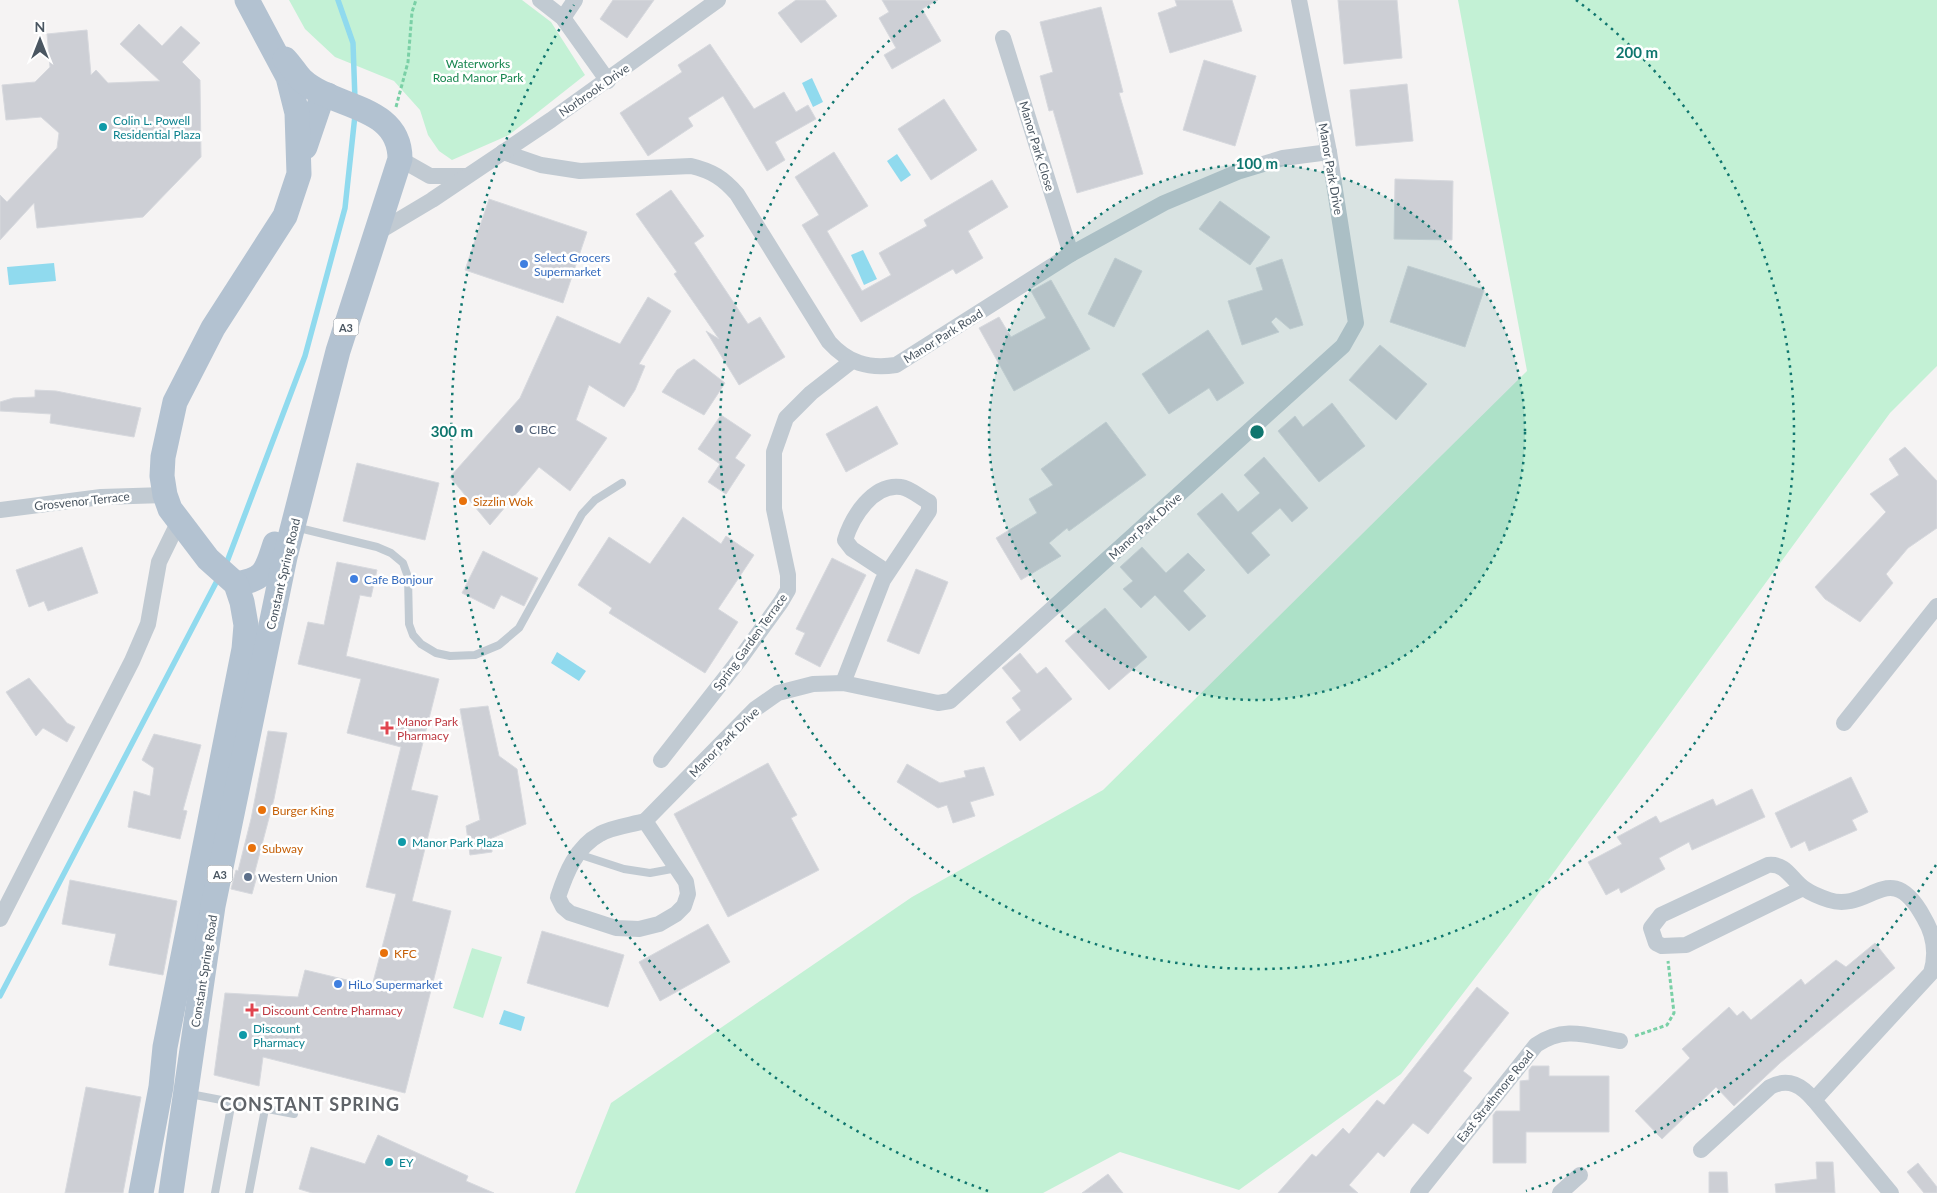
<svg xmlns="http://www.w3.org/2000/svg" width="1937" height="1193" font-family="Lato,sans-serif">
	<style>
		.green { fill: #c3f1d5 }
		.water { fill: #90daee }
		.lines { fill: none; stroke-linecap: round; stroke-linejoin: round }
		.stream { stroke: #90daee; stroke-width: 5.5 }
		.building { fill: #cdcfd5; stroke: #d7d9de }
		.path { stroke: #7ad0a6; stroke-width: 3; stroke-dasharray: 4 2.5; stroke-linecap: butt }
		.lane { stroke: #c1cad2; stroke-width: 8 }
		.street { stroke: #c1cad2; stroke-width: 16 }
		.primary { stroke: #b3c2d1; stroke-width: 25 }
		.ring { fill: none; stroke: #0f766e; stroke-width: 2.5; stroke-dasharray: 2.5 5 }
		.culture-dot { fill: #0f9aa8; stroke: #fff; stroke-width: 2 }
		.shop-dot { fill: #3f7fe0; stroke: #fff; stroke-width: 2 }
		.service-dot { fill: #5c6f8a; stroke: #fff; stroke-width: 2 }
		.food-dot { fill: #e8710a; stroke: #fff; stroke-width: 2 }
		.health-dot { fill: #e0444e; stroke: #fff; stroke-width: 2 }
		.labels { text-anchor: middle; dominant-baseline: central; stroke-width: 5; stroke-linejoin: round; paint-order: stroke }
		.shield { fill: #fff; stroke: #808990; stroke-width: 1 }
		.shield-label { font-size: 11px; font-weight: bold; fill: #4a5661 }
		.park-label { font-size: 12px; fill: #17864f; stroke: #fff }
		.street-label { font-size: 12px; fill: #4a5661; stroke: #fff }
		.culture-label { font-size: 12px; fill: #0d838f; stroke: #fff; text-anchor: start }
		.shop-label { font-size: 12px; fill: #366cbe; stroke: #fff; text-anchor: start }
		.service-label { font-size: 12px; fill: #4e5e75; stroke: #fff; text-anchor: start }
		.food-label { font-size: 12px; fill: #c56008; stroke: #fff; text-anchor: start }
		.health-label { font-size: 12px; fill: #be3a42; stroke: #fff; text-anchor: start }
		.district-label { font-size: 18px; font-weight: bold; letter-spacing: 1px; fill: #5f6368; stroke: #fff }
		.centre { fill: #0f766e; stroke: #fff; stroke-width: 2.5 }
		.ring-label { font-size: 15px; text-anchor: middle; font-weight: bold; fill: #0f766e; stroke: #fff; stroke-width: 5; stroke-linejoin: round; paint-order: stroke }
	</style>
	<rect width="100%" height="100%" fill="#f5f3f3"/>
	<g class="green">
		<path d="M 289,0 L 522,0 L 551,22 L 585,75 L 509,135 L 452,160 L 439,151 L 428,135 L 420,110 L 394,81 L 335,57 L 305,29 Z"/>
		<path d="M 1458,0 L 1937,0 L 1937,366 L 1890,413 L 1508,935 L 1401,1074 L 1239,1190 L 1120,1152 L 1043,1193 L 575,1193 L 611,1103 L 912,897 L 1103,790 L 1527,371 Z"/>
		<path d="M 472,948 L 502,957 L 483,1018 L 453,1008 Z"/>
	</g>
	<g class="water">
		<path d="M 812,78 L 823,102 L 813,107 L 802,83 Z"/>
		<path d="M 897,154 L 911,175 L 901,182 L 887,161 Z"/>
		<path d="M 863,250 L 877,279 L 864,285 L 851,255 Z"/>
		<path d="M 54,263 L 56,281 L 9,285 L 7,267 Z"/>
		<path d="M 557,652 L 586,671 L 579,681 L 551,663 Z"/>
		<path d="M 504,1010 L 525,1017 L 521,1031 L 499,1024 Z"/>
	</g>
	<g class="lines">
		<g class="stream">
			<path d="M 338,0 L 353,43 L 355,100"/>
			<path d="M 225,567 L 305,356 L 345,208 L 355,115"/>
			<path d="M 0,996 L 219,577"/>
		</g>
	</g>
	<g class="building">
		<path d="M 613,0 L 654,0 L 627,38 L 600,19 Z"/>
		<path d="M 796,0 L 825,0 L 837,16 L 801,43 L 778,13 Z"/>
		<path d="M 882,0 L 938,0 L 922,9 L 941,41 L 892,69 L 884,55 L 896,48 L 879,18 L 889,12 Z"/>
		<path d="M 1175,0 L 1232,0 L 1242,31 L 1170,53 L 1158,13 L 1177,6 Z"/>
		<path d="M 1338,0 L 1397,0 L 1402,58 L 1344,64 Z"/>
		<path d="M 1101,7 L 1123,92 L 1119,93 L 1143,174 L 1077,193 L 1053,110 L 1049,111 L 1040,76 L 1053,72 L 1040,22 Z"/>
		<path d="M 139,24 L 162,46 L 181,26 L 200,43 L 182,62 L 200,80 L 201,157 L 143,217 L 37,228 L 34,203 L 0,240 L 0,195 L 7,202 L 57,148 L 59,133 L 41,117 L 6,120 L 2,85 L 35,82 L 50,67 L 47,34 L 87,30 L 91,75 L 96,70 L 108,83 L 160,81 L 120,44 Z"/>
		<path d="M 710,44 L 754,109 L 784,92 L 796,112 L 808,105 L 816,119 L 775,142 L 785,160 L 767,171 L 723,96 L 688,118 L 693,126 L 648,156 L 620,113 L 682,72 L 678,65 Z"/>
		<path d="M 1204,60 L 1256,76 L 1235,146 L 1183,130 Z"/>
		<path d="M 1407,84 L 1413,141 L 1356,146 L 1350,90 Z"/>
		<path d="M 944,99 L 977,150 L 931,180 L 898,129 Z"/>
		<path d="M 834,152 L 868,206 L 827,231 L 862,291 L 891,275 L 879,253 L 927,226 L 924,220 L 992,180 L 1008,207 L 968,231 L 983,258 L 956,274 L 953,269 L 861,322 L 802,225 L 819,215 L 795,177 Z"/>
		<path d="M 1395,179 L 1453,181 L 1452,240 L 1394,239 Z"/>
		<path d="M 671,190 L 704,236 L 694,243 L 748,324 L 760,317 L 785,357 L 739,385 L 706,331 L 719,339 L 674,274 L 677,272 L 636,214 Z"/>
		<path d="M 489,199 L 587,232 L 563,303 L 465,270 Z"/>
		<path d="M 1220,201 L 1270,237 L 1250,265 L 1199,229 Z"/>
		<path d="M 1115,258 L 1142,271 L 1114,327 L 1088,314 Z"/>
		<path d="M 1282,259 L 1303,325 L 1290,329 L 1276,317 L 1271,322 L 1279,332 L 1242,345 L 1228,301 L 1263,290 L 1256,268 Z"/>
		<path d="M 1408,266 L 1484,290 L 1465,347 L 1390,322 Z"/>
		<path d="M 1051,280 L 1090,349 L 1014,391 L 979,328 L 999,317 L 1011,337 L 1046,318 L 1031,291 Z"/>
		<path d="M 648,297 L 671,311 L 639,364 L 645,366 L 635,390 L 624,407 L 589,385 L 576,420 L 607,438 L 570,491 L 539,467 L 490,525 L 450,477 L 520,398 L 557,316 L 620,344 Z"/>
		<path d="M 1208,330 L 1244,383 L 1217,401 L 1209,388 L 1169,414 L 1142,374 Z"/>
		<path d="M 1380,345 L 1427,384 L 1396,420 L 1349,380 Z"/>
		<path d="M 694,359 L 725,383 L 704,415 L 662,392 L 677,370 Z"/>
		<path d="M 35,390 L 56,391 L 141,408 L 134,437 L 50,423 L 51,414 L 0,411 L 0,402 L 13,398 L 35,397 Z"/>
		<path d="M 1332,403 L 1365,446 L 1319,482 L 1278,431 L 1295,416 L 1303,427 Z"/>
		<path d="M 877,406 L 898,444 L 846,472 L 826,434 Z"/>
		<path d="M 721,415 L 751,435 L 735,458 L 745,465 L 726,494 L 708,482 L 720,464 L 698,449 Z"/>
		<path d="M 1106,422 L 1146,475 L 1069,531 L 1067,528 L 1049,543 L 1061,556 L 1021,580 L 996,538 L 1037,513 L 1029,499 L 1053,485 L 1041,469 Z"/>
		<path d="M 1905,447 L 1937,481 L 1937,528 L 1908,548 L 1886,574 L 1893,583 L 1860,622 L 1825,599 L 1815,587 L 1886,512 L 1870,494 L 1899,475 L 1889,459 Z"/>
		<path d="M 1264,457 L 1308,508 L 1292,522 L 1280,508 L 1251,533 L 1270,555 L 1248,574 L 1197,514 L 1222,493 L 1238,512 L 1260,493 L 1244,475 Z"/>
		<path d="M 357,463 L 439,483 L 425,540 L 343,521 Z"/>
		<path d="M 683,517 L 721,544 L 726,536 L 754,555 L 718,609 L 738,622 L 705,673 L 609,613 L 612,608 L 578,585 L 609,537 L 650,564 Z"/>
		<path d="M 82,547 L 98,593 L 48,611 L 44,601 L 29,607 L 16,570 Z"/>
		<path d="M 1142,547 L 1166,573 L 1188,553 L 1205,570 L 1183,591 L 1206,616 L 1189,631 L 1155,595 L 1141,608 L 1123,589 L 1133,581 L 1120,567 Z"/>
		<path d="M 483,551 L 538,578 L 524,606 L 501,595 L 494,609 L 462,593 Z"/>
		<path d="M 832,558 L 866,575 L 820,667 L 795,654 L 805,633 L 796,629 Z"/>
		<path d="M 337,562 L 377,570 L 371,597 L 360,595 L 346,656 L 439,679 L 411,790 L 438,796 L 412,901 L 451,911 L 405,1093 L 263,1057 L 259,1086 L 214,1075 L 225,993 L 298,997 L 305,970 L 372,986 L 396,894 L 366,887 L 401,747 L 347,733 L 361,679 L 298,664 L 308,622 L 324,625 Z"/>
		<path d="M 916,569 L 948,582 L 919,654 L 887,641 Z"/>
		<path d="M 1105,608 L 1147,657 L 1109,690 L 1065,641 Z"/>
		<path d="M 1020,653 L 1037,674 L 1046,667 L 1072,699 L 1020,741 L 1006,722 L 1021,710 L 1012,698 L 1021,691 L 1002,668 Z"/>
		<path d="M 29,678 L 67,723 L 75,727 L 67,742 L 43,728 L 36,736 L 6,692 Z"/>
		<path d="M 488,706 L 499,756 L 517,769 L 526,824 L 492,838 L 492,852 L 470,855 L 466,826 L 480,820 L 460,709 Z"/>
		<path d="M 268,731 L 287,733 L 274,799 L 254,875 L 257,876 L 252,894 L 231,889 L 236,870 L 238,871 L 251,819 Z"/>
		<path d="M 154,734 L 201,745 L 183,810 L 187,811 L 180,839 L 128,827 L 134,791 L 150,796 L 154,768 L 142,760 Z"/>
		<path d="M 768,763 L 797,815 L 791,818 L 819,870 L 728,917 L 674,814 Z"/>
		<path d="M 907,764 L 940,783 L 966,777 L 964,771 L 984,767 L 994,795 L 970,802 L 975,816 L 953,823 L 947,805 L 938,808 L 897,782 Z"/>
		<path d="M 1851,777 L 1868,812 L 1852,820 L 1857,830 L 1809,851 L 1805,841 L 1791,848 L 1775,813 Z"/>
		<path d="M 1752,789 L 1765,817 L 1692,850 L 1689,842 L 1659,858 L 1665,869 L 1621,893 L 1619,888 L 1606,895 L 1588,862 L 1622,844 L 1617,837 L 1656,816 L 1660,823 L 1713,799 L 1716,806 Z"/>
		<path d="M 70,880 L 177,901 L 163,975 L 109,965 L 116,934 L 62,924 Z"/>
		<path d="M 708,924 L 730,962 L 660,1001 L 639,962 Z"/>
		<path d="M 542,931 L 624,955 L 608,1007 L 527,983 Z"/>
		<path d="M 1875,943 L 1895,968 L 1780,1063 L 1734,1106 L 1716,1087 L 1662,1139 L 1635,1111 L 1690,1058 L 1682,1049 L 1729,1007 L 1737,1016 L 1743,1011 L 1751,1020 L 1801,979 L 1805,985 L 1836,960 L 1846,967 Z"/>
		<path d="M 1477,987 L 1509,1013 L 1463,1071 L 1472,1078 L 1428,1134 L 1413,1123 L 1384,1157 L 1378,1152 L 1349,1185 L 1358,1193 L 1278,1193 L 1312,1154 L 1316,1157 L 1343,1128 L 1349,1134 L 1377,1100 L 1384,1105 Z"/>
		<path d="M 1532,1066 L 1549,1066 L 1549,1076 L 1609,1076 L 1609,1132 L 1526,1132 L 1526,1163 L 1493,1163 L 1493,1115 L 1496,1111 L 1520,1111 L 1520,1081 L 1529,1080 L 1529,1070 Z"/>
		<path d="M 86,1087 L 141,1097 L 123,1193 L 65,1193 Z"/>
		<path d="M 378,1135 L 468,1176 L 466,1181 L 494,1193 L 312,1193 L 299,1189 L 311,1147 L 365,1164 Z"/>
		<path d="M 1816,1162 L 1833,1162 L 1835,1193 L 1776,1193 L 1775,1184 L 1817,1179 Z"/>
		<path d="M 1918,1163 L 1937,1187 L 1937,1193 L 1924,1193 L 1907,1172 Z"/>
		<path d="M 1709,1172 L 1727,1172 L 1728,1193 L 1709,1193 Z"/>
		<path d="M 1108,1174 L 1123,1193 L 1082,1193 Z"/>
	</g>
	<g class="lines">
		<g class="path">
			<path d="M 396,107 L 408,62 L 412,12 L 416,0"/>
			<path d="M 1635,1036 L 1667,1025 L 1674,1013 L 1668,961"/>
		</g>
		<g class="lane">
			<path d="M 295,527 L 377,547 L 391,553 L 403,563 L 408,577 L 409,624 L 413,635 L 421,644 L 436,653 L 450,656 L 475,655 L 499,645 L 519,628 L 582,514 L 595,500 L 622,483"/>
			<path d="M 578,854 L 624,869 L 650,873 L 677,868"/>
			<path d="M 190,1094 L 294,1114"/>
			<path d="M 215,1193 L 232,1101"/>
			<path d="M 249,1193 L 265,1109"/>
		</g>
		<g class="street">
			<path d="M 540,0 L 563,18 L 608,81"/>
			<path d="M 563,18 L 575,0"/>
			<path d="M 1003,38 L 1071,254"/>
			<path d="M 503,152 L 541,165 L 580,171 L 691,166 C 712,171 723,178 737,194 L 829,342 C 848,363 868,369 896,365 L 1071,254 L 1164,203 L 1240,171 L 1283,158 L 1329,152"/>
			<path d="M 400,159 L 430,176 L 466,176"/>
			<path d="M 375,234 L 432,200 L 551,120 L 718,0"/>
			<path d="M 0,510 L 101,497 L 165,495"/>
			<path d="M 843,683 L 883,580 L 929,511 L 929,502 C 921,498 910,488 901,487 C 873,483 852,517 845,540 L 852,549 L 887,572"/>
			<path d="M 1844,723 L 1937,606"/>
			<path d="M 661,760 L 740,659 L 781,602 L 788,590 L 788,575 L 774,509 L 774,452 L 786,418 L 811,393 L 852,361"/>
			<path d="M 645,821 L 755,709 L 778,693 L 813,684 L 843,683 L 938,703 L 950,701 L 1343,346 L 1356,323 L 1329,152 L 1299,0"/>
			<path d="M 645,821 L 686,882 L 688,894 L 684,906 L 676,914 L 659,924 L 639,929 L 616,928 L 570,913 L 563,907 L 558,897 C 566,873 576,847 600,834 C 612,827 631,825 645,821 Z"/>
			<path d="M 1803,888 L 1686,945 L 1662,946 L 1656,943 L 1651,928 L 1661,915 L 1768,865 C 1787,863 1791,880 1805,889 C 1812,894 1820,897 1829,900 C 1870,913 1890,855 1924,918 C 1934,935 1937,954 1931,973 L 1814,1100 L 1891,1193"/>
			<path d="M 0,919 L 132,661 L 148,624 L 159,562 L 179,521"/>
			<path d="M 1701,1150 L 1770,1087 C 1789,1077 1802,1086 1814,1100"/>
			<path d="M 1418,1193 L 1536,1045 C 1565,1025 1588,1036 1620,1041"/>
			<path d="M 1560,1193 L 1580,1175"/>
		</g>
		<g class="primary">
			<path d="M 305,147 L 321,100 L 328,95"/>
			<path d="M 236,584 C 266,579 266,571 275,544"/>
			<path d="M 141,1193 L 161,1087 L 165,1047 L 244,649 L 246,625 L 242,602 L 236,584 L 208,559 L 170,509 L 165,495 L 162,476 L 163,457 L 175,402 L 213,328 L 285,216 L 299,174 L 297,113 L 288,77 L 247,0"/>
			<path d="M 171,1193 L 213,906 L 285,557 L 338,351 L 400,159 C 400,104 333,109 302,80 C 296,74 291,65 285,59"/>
		</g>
	</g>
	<circle cx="1257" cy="432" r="268" fill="#0f766e" fill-opacity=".12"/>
	<g class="ring">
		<circle cx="1257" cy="432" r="268"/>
		<path d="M1576 0A537 537 0 1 1 938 0"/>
		<path d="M1936 865A805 805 0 0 1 1526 1191M988 1191A805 805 0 0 1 574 5"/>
	</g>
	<g class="culture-dot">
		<circle cx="103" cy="127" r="5"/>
		<circle cx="402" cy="842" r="5"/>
		<circle cx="243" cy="1035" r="5"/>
		<circle cx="389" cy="1162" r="5"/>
	</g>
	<g class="shop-dot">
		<circle cx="524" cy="264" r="5"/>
		<circle cx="354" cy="579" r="5"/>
		<circle cx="338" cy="984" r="5"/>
	</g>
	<g class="service-dot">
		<circle cx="519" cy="429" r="5"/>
		<circle cx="248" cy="877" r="5"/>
	</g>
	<g class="food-dot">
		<circle cx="463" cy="501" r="5"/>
		<circle cx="262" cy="810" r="5"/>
		<circle cx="252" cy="848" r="5"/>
		<circle cx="384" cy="953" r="5"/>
	</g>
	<g class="health-dot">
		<path d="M384.5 720.5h5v5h5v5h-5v5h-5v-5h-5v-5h5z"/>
		<path d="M249.5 1002.5h5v5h5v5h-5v5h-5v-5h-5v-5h5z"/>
	</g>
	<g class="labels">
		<g class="shield">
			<rect x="333.5" y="318.5" width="25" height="17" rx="4"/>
			<rect x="207.5" y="865.5" width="25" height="17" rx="4"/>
		</g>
		<g class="shield-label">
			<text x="346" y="327">A3</text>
			<text x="220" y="874">A3</text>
		</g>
		<g class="park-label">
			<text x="478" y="63">Waterworks<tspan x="478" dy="14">Road Manor Park</tspan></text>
		</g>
		<g class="street-label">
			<text transform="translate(594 90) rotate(-35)">Norbrook Drive</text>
			<text transform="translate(1037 146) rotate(73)">Manor Park Close</text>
			<text transform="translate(1331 169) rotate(80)">Manor Park Drive</text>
			<text transform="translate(943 336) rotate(-32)">Manor Park Road</text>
			<text transform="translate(82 501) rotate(-6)">Grosvenor Terrace</text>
			<text transform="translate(1145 526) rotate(-42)">Manor Park Drive</text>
			<text transform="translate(283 574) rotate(-77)">Constant Spring Road</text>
			<text transform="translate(750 642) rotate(-54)">Spring Garden Terrace</text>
			<text transform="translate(724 742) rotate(-45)">Manor Park Drive</text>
			<text transform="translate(204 971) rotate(-81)">Constant Spring Road</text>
			<text transform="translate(1495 1096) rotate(-51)">East Strathmore Road</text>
		</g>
		<g class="culture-label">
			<text x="113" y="120">Colin L. Powell<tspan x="113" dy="14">Residential Plaza</tspan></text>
			<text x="412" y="842">Manor Park Plaza</text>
			<text x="253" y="1028">Discount<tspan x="253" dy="14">Pharmacy</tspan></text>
			<text x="399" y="1162">EY</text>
		</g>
		<g class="shop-label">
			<text x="534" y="257">Select Grocers<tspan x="534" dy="14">Supermarket</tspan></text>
			<text x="364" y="579">Cafe Bonjour</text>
			<text x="348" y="984">HiLo Supermarket</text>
		</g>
		<g class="service-label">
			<text x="529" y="429">CIBC</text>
			<text x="258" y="877">Western Union</text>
		</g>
		<g class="food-label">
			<text x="473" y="501">Sizzlin Wok</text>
			<text x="272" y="810">Burger King</text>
			<text x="262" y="848">Subway</text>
			<text x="394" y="953">KFC</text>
		</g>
		<g class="health-label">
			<text x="397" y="721">Manor Park<tspan x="397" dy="14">Pharmacy</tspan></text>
			<text x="262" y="1010">Discount Centre Pharmacy</text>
		</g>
		<g class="district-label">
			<text x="310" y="1104">CONSTANT SPRING</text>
		</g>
	</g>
	<circle cx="1257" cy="432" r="8" class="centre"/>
	<g class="ring-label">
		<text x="1637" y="58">200 m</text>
		<text x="1257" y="169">100 m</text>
		<text x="452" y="437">300 m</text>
	</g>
	<g transform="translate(40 40)" stroke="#ffffff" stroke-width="4" paint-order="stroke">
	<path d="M0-4L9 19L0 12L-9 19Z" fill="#4a5661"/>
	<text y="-8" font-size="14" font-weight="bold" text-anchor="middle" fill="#4a5661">N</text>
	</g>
</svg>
